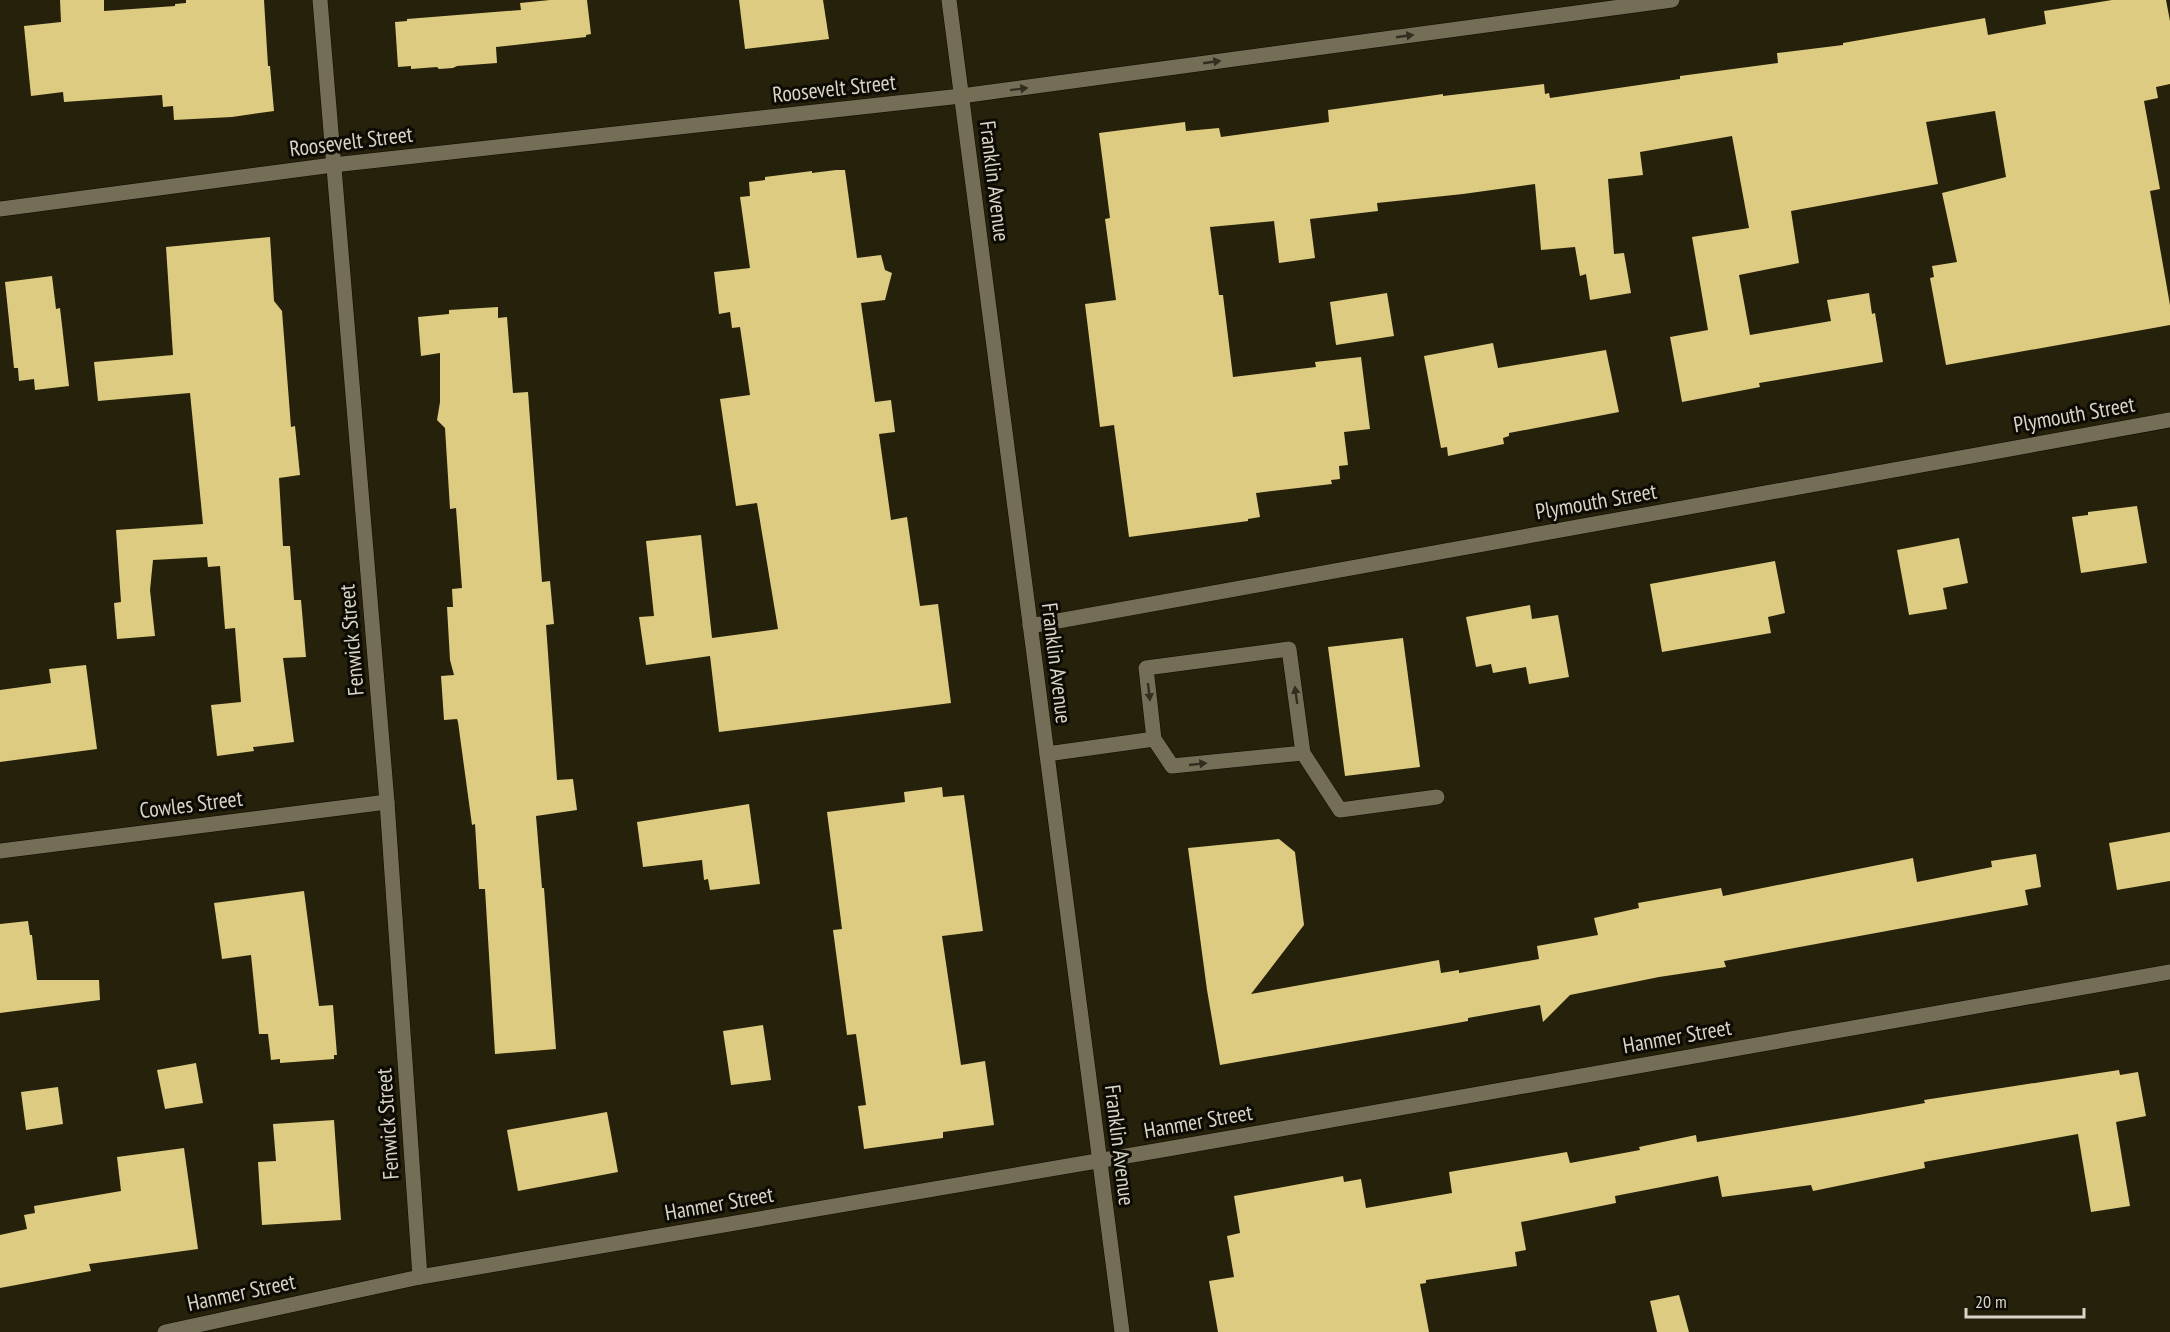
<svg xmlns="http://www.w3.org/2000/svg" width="2170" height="1332" font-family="'PT Sans Narrow',sans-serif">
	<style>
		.building { fill: #ddcb81 }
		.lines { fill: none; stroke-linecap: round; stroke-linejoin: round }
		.lane-casing { stroke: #0f0a00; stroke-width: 16 }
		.street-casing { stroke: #0f0a00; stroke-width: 16 }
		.secondary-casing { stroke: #0f0a00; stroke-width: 16 }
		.lane { stroke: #736e55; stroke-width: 15 }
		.street { stroke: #736e55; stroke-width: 15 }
		.secondary { stroke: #736e55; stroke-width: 15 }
		.oneway { fill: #312e20 }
		.labels { text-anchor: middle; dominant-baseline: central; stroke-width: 6; stroke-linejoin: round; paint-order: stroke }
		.street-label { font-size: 22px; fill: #d8d5c8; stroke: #0d0b03 }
	</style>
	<rect width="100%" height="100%" fill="#26210a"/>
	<g class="building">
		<path d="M 60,0 L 104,0 L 104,11 L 175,6 L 175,4 L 186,3 L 186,0 L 264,0 L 268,66 L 270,66 L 274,111 L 232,117 L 174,120 L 173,106 L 163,107 L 162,95 L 64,102 L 63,92 L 31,96 L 24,26 L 61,22 Z"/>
		<path d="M 550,0 L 587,0 L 591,34 L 586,35 L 586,37 L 496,47 L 497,63 L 457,66 L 453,68 L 439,69 L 437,67 L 411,69 L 411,66 L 398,67 L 395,22 L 407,21 L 407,19 L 521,10 L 520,3 Z"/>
		<path d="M 739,0 L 823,0 L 829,39 L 745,49 Z"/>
		<path d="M 2112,0 L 2166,0 L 2170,21 L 2170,84 L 2156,87 L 2158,98 L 2144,101 L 2160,189 L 2150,191 L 2170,305 L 2170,325 L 1946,365 L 1930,278 L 1934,277 L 1932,266 L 1957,262 L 1942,193 L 2006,177 L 1995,111 L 1926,122 L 1938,184 L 1791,211 L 1799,263 L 1739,275 L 1750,335 L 1831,321 L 1827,300 L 1869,293 L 1872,314 L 1875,313 L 1883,362 L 1759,383 L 1760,387 L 1682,402 L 1670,337 L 1708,330 L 1692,237 L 1749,228 L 1732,136 L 1640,152 L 1643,175 L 1608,179 L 1614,254 L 1624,253 L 1631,293 L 1590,300 L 1586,274 L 1580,276 L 1575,247 L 1541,250 L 1535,184 L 1463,194 L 1377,203 L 1378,211 L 1310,219 L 1315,258 L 1279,263 L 1274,221 L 1210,227 L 1219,295 L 1223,295 L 1233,377 L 1316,367 L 1315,362 L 1361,357 L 1370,429 L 1344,432 L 1348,465 L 1339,466 L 1340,479 L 1331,480 L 1332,484 L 1256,493 L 1260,517 L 1248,519 L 1248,521 L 1129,537 L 1114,425 L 1100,427 L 1085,304 L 1116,300 L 1105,219 L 1110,218 L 1099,133 L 1185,122 L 1186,131 L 1219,128 L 1221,137 L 1329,122 L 1328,110 L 1443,94 L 1443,96 L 1544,84 L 1545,94 L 1549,93 L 1550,98 L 1680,79 L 1680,76 L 1778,63 L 1777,53 L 1843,45 L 1843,43 L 1985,18 L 1988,35 L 2046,24 L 2044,11 Z"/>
		<path d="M 836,170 L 845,170 L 857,258 L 881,255 L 885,270 L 892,273 L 885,300 L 861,303 L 875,402 L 891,400 L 895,432 L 879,434 L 891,520 L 907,517 L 920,606 L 938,604 L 951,703 L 719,732 L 710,656 L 646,665 L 639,617 L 654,616 L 646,541 L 701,535 L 712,638 L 778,629 L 757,503 L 736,506 L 720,399 L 750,395 L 740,327 L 732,328 L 730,312 L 719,314 L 714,272 L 750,268 L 740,197 L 750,196 L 749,182 L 765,180 L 765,177 L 812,171 L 812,173 Z"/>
		<path d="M 270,237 L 274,301 L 282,311 L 291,427 L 295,426 L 300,475 L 279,478 L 283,546 L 290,546 L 294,600 L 301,600 L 306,657 L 283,658 L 294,742 L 253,747 L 254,751 L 217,756 L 211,705 L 241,702 L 235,628 L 225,629 L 220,566 L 208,567 L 207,557 L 153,560 L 150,590 L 155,636 L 117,639 L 114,603 L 121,602 L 116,530 L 203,524 L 190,393 L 98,401 L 94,362 L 173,355 L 166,247 Z"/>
		<path d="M 52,276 L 56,309 L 60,308 L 69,386 L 35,390 L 34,379 L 19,381 L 18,368 L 14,368 L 5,282 Z"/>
		<path d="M 1387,293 L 1394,336 L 1336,345 L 1330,302 Z"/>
		<path d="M 498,307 L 498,318 L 507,317 L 513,393 L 528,392 L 542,582 L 550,581 L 554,624 L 546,625 L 557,780 L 573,779 L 577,810 L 536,816 L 542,888 L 544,888 L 556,1049 L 495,1054 L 485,889 L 479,889 L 475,824 L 472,825 L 458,722 L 457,719 L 444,720 L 441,676 L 454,675 L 450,660 L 447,607 L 453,607 L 452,589 L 462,588 L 456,508 L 450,509 L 445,428 L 437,420 L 440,402 L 440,353 L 421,356 L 418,317 L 449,314 L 449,310 Z"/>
		<path d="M 1493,343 L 1498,368 L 1606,350 L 1619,412 L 1509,433 L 1509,436 L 1503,438 L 1504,444 L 1448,456 L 1447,447 L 1441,448 L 1424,356 Z"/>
		<path d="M 2137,506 L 2147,563 L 2081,573 L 2072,517 L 2088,515 L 2088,512 Z"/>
		<path d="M 1959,538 L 1968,583 L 1943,588 L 1947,609 L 1909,615 L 1897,550 Z"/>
		<path d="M 1775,561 L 1785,613 L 1768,617 L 1771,633 L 1662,652 L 1650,584 Z"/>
		<path d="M 1530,605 L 1532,619 L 1558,615 L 1569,677 L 1529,684 L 1526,667 L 1493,673 L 1491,664 L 1476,667 L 1466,617 Z"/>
		<path d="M 1403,638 L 1420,767 L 1345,776 L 1328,647 Z"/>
		<path d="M 86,665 L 97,749 L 0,762 L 0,690 L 51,683 L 49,669 Z"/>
		<path d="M 942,787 L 943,797 L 964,795 L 983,931 L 942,936 L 961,1065 L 985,1061 L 994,1125 L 943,1132 L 943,1138 L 864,1149 L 858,1106 L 866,1105 L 856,1034 L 847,1035 L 833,930 L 842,929 L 827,812 L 905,802 L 904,792 Z"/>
		<path d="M 749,804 L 760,884 L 710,890 L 708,879 L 704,880 L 702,860 L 643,867 L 637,822 Z"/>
		<path d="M 2170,832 L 2170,881 L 2117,890 L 2109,843 Z"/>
		<path d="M 1279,839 L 1295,852 L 1304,925 L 1251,994 L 1439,960 L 1441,973 L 1459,970 L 1459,973 L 1539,959 L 1537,946 L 1598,935 L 1594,918 L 1639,908 L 1638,903 L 1721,888 L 1723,896 L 1913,858 L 1917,882 L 1992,867 L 1991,861 L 2036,854 L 2041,887 L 2025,890 L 2028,905 L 1724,961 L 1726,967 L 1659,977 L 1570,995 L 1543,1022 L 1540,1005 L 1468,1018 L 1468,1021 L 1220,1065 L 1207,990 L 1188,848 Z"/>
		<path d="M 304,891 L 319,1006 L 333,1005 L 337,1055 L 334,1055 L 334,1059 L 280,1063 L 280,1059 L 271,1060 L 268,1034 L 259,1034 L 251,955 L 222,959 L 214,903 Z"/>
		<path d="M 28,921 L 30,935 L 32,935 L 37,980 L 99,980 L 100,1000 L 0,1013 L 0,924 Z"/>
		<path d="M 763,1025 L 771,1080 L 731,1085 L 723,1031 Z"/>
		<path d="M 196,1063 L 203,1103 L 165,1109 L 157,1070 Z"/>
		<path d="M 2119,1070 L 2120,1075 L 2138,1072 L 2146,1116 L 2116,1122 L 2130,1206 L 2091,1212 L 2078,1134 L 1924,1162 L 1925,1168 L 1813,1191 L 1811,1185 L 1722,1197 L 1718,1176 L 1615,1196 L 1616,1203 L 1521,1222 L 1526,1250 L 1515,1252 L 1517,1266 L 1426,1280 L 1426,1283 L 1420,1284 L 1429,1332 L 1218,1332 L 1209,1281 L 1234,1277 L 1227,1236 L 1240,1233 L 1234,1196 L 1343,1176 L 1344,1182 L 1361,1179 L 1366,1208 L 1452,1193 L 1449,1172 L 1567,1152 L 1570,1163 L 1640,1150 L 1639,1147 L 1696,1135 L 1697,1142 L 1848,1117 L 1925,1103 L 1924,1100 Z"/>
		<path d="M 58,1087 L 63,1124 L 26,1130 L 21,1092 Z"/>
		<path d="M 607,1112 L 618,1172 L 518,1191 L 507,1130 Z"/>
		<path d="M 334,1120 L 341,1220 L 262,1225 L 258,1162 L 276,1161 L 273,1124 Z"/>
		<path d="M 184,1148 L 198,1249 L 89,1264 L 91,1271 L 0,1288 L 0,1235 L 27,1229 L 24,1215 L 35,1213 L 34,1206 L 121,1191 L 117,1157 Z"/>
		<path d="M 1679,1295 L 1689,1332 L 1657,1332 L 1650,1301 Z"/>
	</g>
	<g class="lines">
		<g class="lane-casing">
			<g id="lane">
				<path d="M 1303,753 L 1172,766 L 1154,739 L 1146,668 L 1289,649 L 1303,753 L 1340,810 L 1437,797"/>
				<path d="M 1047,754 L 1154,739"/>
			</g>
		</g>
		<g class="street-casing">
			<g id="street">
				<path d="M 320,0 L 387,802 L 420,1277"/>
				<path d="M 0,209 L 333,165 L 961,96 L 1672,0"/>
				<path d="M 1030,626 L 2170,420"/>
				<path d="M 0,851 L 387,802"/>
				<path d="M 165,1332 L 420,1277 L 1173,1148 L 2170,972"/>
			</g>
		</g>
		<g class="secondary-casing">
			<path id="secondary" d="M 949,0 L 1122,1332"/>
		</g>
		<use href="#lane" class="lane"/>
		<use href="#street" class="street"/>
		<use href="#secondary" class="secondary"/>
	</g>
	<defs><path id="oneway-solid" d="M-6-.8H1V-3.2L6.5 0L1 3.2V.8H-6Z" transform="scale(1.5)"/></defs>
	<g class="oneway">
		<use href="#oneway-solid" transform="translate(1405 36) rotate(-8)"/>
		<use href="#oneway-solid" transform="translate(1212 62) rotate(-8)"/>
		<use href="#oneway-solid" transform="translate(1019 89) rotate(-7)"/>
		<use href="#oneway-solid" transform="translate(1149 692) rotate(83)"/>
		<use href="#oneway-solid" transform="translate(1296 695) rotate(-98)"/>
		<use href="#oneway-solid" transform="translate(1198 764) rotate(-6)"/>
	</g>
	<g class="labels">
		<g class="street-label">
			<text transform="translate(834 88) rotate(-6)">Roosevelt Street</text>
			<text transform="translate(351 141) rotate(-7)">Roosevelt Street</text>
			<text transform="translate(995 181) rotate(83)">Franklin Avenue</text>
			<text transform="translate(2074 414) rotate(-10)">Plymouth Street</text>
			<text transform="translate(1596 501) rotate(-10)">Plymouth Street</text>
			<text transform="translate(351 640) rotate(-95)">Fenwick Street</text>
			<text transform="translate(1057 663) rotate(83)">Franklin Avenue</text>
			<text transform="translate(191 804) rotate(-7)">Cowles Street</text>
			<text transform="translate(1677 1036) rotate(-10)">Hanmer Street</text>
			<text transform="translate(1198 1121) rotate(-10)">Hanmer Street</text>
			<text transform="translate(387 1124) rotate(-94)">Fenwick Street</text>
			<text transform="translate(1120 1145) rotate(83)">Franklin Avenue</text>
			<text transform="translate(719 1203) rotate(-10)">Hanmer Street</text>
			<text transform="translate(241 1292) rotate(-12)">Hanmer Street</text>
		</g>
	</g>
	<path d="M1966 1308v9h118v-9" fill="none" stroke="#d8d5c8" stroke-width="3"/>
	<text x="1975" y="1308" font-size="18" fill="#d8d5c8" stroke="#0d0b03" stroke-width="4.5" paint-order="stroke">20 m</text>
</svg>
